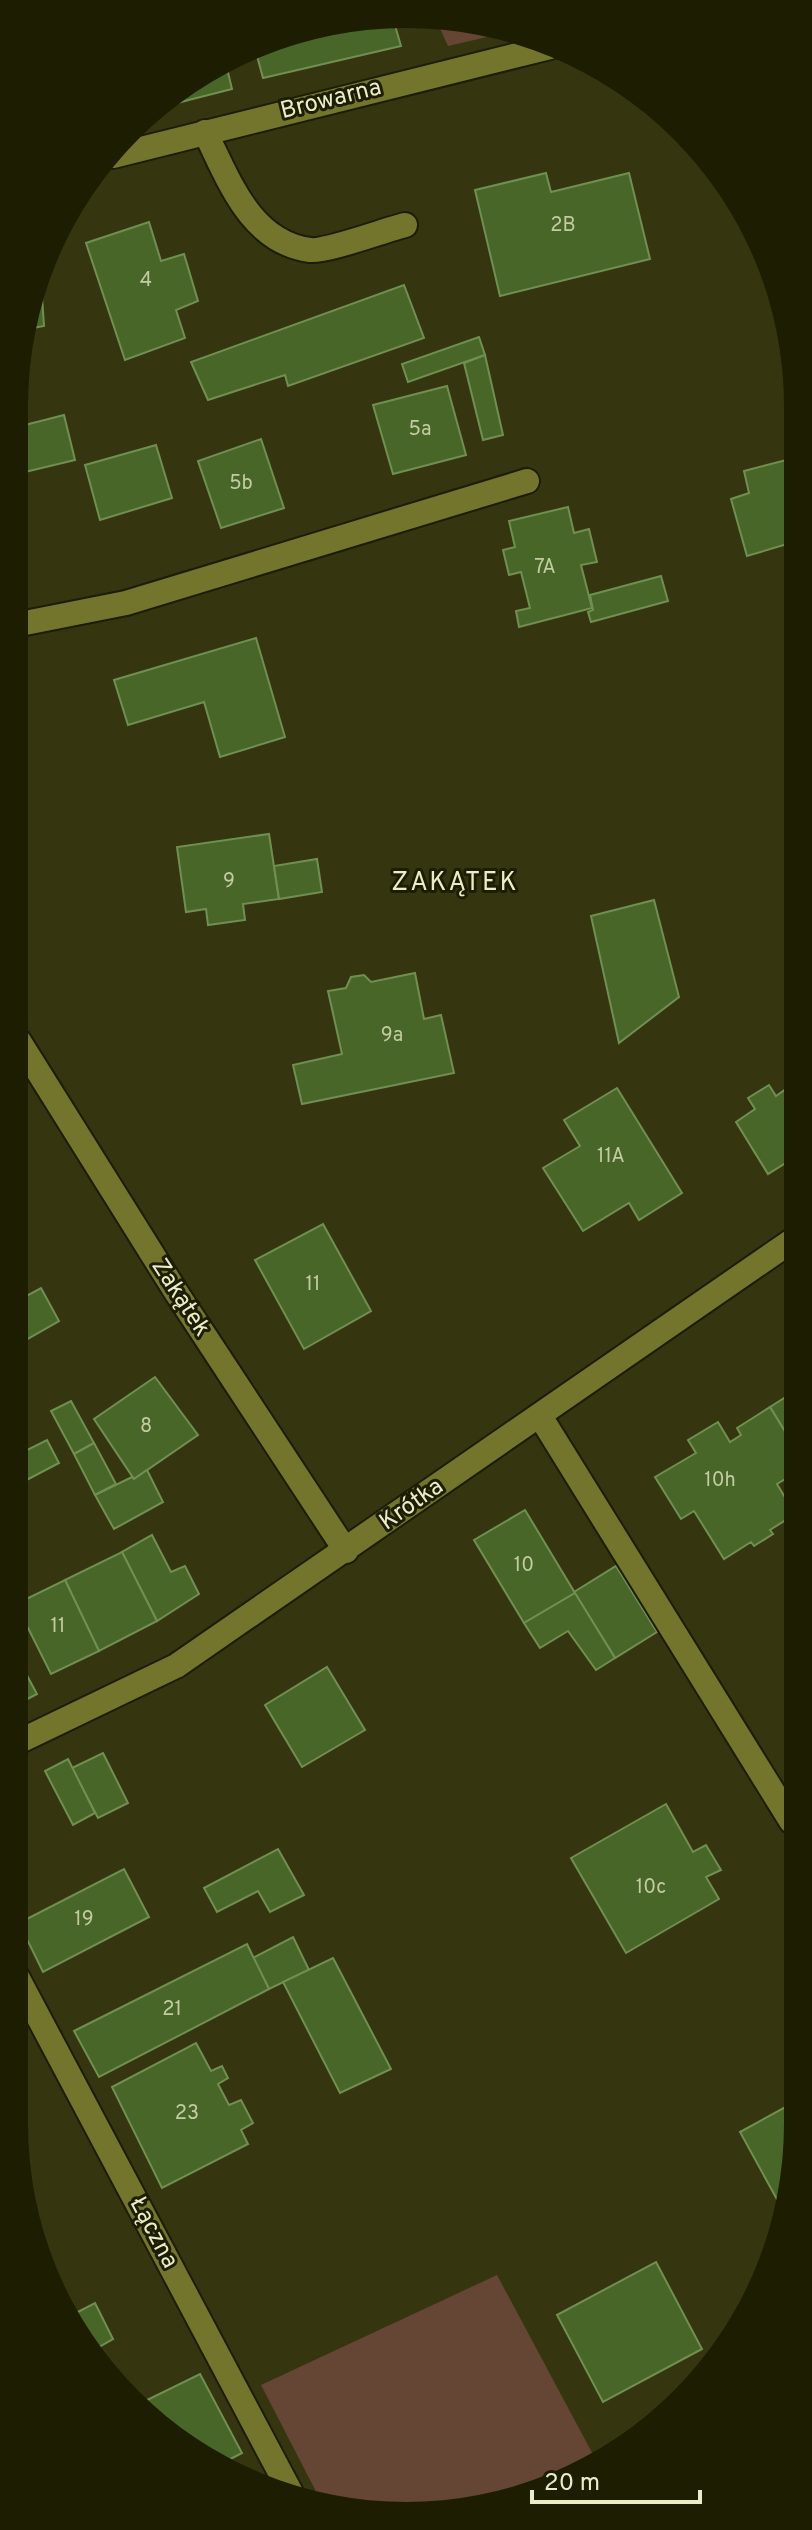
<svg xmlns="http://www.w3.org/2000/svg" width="812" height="2530" font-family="Overpass,sans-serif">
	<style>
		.green { fill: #654533 }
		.building { fill: #496629; stroke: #708f51; stroke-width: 2 }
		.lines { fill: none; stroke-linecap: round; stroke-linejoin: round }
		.minor-casing { stroke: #1c1d07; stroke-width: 28 }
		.minor { stroke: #73752d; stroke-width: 24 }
		.labels { text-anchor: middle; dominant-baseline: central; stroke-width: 6; stroke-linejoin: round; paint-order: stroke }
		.number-label { font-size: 20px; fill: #c2cba1 }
		.street-label { font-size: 24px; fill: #ebedc9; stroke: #1d1d01 }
		.neighbourhood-label { font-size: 26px; letter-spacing: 2px; fill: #ebedc9; stroke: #1d1d01 }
	</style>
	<rect width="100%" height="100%" fill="#353610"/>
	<g class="green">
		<path d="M 437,22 L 483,22 L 509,32 L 448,46 Z"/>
		<path d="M 497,2275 L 597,2462 L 507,2503 L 355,2513 L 322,2503 L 261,2385 Z"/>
	</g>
	<g class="building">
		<path d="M 330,21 L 394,22 L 401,46 L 263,78 L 256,52 Z"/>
		<path d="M 226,64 L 232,89 L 161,107 L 189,80 Z"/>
		<path d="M 546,173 L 551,192 L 629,173 L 650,259 L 500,296 L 475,190 Z"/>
		<path d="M 149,222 L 161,261 L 184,254 L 198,301 L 176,310 L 185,338 L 125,360 L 86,243 Z"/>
		<path d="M 41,282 L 44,326 L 22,330 L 22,329 Z"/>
		<path d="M 404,285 L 424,338 L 288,386 L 285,375 L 208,400 L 191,362 Z"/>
		<path d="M 479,337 L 485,355 L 408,382 L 402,364 Z"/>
		<path d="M 485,355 L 503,435 L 483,440 L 464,363 Z"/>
		<path d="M 447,386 L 466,455 L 393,474 L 373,405 Z"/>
		<path d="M 64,415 L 75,460 L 21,473 L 21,426 Z"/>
		<path d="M 261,439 L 284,508 L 221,528 L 198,461 Z"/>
		<path d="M 156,445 L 172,498 L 100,520 L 85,465 Z"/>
		<path d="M 794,458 L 794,542 L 747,556 L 731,499 L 749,493 L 744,471 Z"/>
		<path d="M 568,507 L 574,533 L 589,529 L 597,562 L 581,565 L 592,608 L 519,627 L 516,611 L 530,608 L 521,572 L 509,575 L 503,550 L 515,547 L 509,521 Z"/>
		<path d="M 661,576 L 668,601 L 591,622 L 588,612 L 593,610 L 590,595 Z"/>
		<path d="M 256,638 L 285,737 L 220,757 L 204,702 L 128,725 L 114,680 Z"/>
		<path d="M 269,834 L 279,899 L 243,904 L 245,920 L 208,925 L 206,909 L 186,912 L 177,847 Z"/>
		<path d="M 317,859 L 322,892 L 279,899 L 274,866 Z"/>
		<path d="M 654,900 L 679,997 L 619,1043 L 591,916 Z"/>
		<path d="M 415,973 L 424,1019 L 441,1015 L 454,1073 L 302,1104 L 293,1065 L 342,1054 L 328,991 L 346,988 L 351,977 L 364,975 L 371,982 Z"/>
		<path d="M 793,1084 L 793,1167 L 789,1161 L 768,1174 L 736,1122 L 755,1109 L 748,1098 L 769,1085 L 776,1096 Z"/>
		<path d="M 617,1088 L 682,1193 L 639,1220 L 629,1203 L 583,1231 L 543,1168 L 580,1146 L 564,1120 Z"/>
		<path d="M 323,1224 L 371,1311 L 304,1349 L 255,1260 Z"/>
		<path d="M 41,1288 L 59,1321 L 17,1345 L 17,1301 Z"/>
		<path d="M 155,1377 L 198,1435 L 134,1479 L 94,1419 Z"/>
		<path d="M 792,1393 L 792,1443 L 770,1407 Z"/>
		<path d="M 71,1401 L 94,1443 L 74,1454 L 51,1411 Z"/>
		<path d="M 770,1407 L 792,1443 L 792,1475 L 777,1484 L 792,1509 L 792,1516 L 770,1530 L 773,1534 L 754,1546 L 751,1542 L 724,1559 L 694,1511 L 681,1519 L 655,1477 L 696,1453 L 688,1440 L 718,1422 L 730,1442 L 741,1435 L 737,1428 Z"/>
		<path d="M 47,1440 L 59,1463 L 17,1485 L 17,1455 Z"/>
		<path d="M 94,1443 L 116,1484 L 95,1495 L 74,1454 Z"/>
		<path d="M 147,1470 L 163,1502 L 114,1529 L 95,1495 L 132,1477 L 134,1479 Z"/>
		<path d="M 525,1510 L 575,1593 L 524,1623 L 474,1540 Z"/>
		<path d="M 152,1535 L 171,1572 L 185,1566 L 199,1594 L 157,1621 L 122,1552 Z"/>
		<path d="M 122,1552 L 157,1621 L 99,1651 L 65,1580 Z"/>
		<path d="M 616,1566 L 657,1632 L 615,1658 L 574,1592 Z"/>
		<path d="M 65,1580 L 99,1651 L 51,1674 L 16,1604 Z"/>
		<path d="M 575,1593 L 615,1658 L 596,1670 L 568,1631 L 540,1648 L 524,1623 Z"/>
		<path d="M 16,1655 L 37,1694 L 16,1705 Z"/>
		<path d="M 327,1667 L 365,1730 L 302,1767 L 265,1705 Z"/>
		<path d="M 103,1753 L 128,1803 L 98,1818 L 72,1768 Z"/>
		<path d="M 68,1759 L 95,1813 L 73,1825 L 45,1771 Z"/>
		<path d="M 666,1804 L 693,1852 L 706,1845 L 721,1870 L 706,1877 L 719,1899 L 626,1953 L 571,1858 Z"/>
		<path d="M 278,1849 L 304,1895 L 270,1912 L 258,1891 L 217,1912 L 204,1888 Z"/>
		<path d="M 124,1869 L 149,1917 L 43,1972 L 19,1923 Z"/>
		<path d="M 293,1937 L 309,1970 L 269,1989 L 253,1958 Z"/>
		<path d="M 247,1944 L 269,1989 L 99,2077 L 74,2031 Z"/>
		<path d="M 333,1958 L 391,2069 L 340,2093 L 283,1982 Z"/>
		<path d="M 196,2043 L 211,2071 L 222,2066 L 228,2078 L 218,2084 L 229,2105 L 241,2100 L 253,2123 L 241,2130 L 248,2144 L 162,2188 L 112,2087 Z"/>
		<path d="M 791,2104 L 790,2201 L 785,2214 L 740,2132 Z"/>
		<path d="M 656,2262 L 702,2349 L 603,2402 L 557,2315 Z"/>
		<path d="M 95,2303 L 113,2339 L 92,2351 L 70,2316 Z"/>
		<path d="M 200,2374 L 242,2453 L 219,2465 L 139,2404 Z"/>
	</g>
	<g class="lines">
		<g class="minor-casing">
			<g id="minor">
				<path d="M 205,132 C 229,180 250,242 310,250 C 326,252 385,230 405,225"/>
				<path d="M 113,156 L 550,47"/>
				<path d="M 20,624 L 126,603 L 527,481"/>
				<path d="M 19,1041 L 176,1292 L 346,1551"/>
				<path d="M 540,1416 L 791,1821"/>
				<path d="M 16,1743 L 176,1666 L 793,1240"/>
				<path d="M 15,1973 L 291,2493"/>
			</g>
		</g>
		<use href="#minor" class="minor"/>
	</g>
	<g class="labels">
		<g class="number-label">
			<text x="563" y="226">2B</text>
			<text x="146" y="281">4</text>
			<text x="420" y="430">5a</text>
			<text x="241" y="484">5b</text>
			<text x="545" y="568">7A</text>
			<text x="229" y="882">9</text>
			<text x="392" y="1036">9a</text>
			<text x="611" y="1157">11A</text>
			<text x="313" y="1285">11</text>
			<text x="146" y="1427">8</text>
			<text x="720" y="1481">10h</text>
			<text x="524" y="1566">10</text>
			<text x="58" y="1627">11</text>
			<text x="651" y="1888">10c</text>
			<text x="84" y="1920">19</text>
			<text x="172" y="2010">21</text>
			<text x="187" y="2114">23</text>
		</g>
		<g class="street-label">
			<text transform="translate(331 100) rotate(-14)">Browarna</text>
			<text transform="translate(180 1298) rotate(57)">Zakątek</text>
			<text transform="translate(412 1505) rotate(-35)">Krótka</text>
			<text transform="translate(153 2233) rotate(62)">Łączna</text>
		</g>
		<g class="neighbourhood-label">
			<text x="455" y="883">ZAKĄTEK</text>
		</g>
	</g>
	<path d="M0 0H812V2530H0ZM406 28H406A378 378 0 0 1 784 406V2124A378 378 0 0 1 406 2502H406A378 378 0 0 1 28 2124V406A378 378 0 0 1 406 28Z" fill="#1d1d01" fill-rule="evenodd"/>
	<path d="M532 2490v12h168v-12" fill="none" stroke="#ebedc9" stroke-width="4"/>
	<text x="544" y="2490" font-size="24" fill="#ebedc9" stroke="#1d1d01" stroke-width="6" paint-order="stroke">20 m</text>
</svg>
